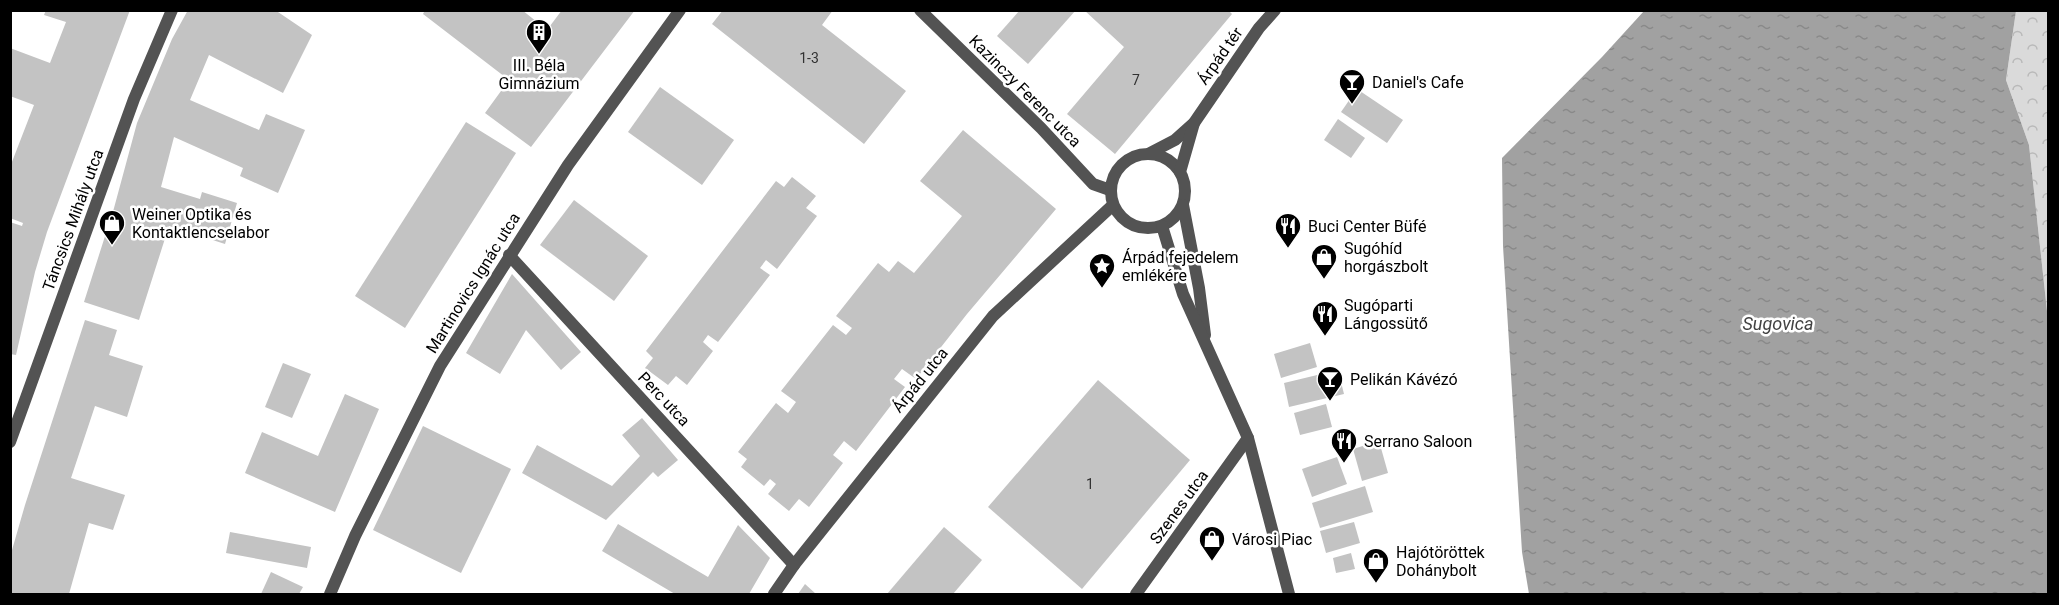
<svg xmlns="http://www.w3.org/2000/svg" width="2059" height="605" font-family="Roboto,sans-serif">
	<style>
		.forest { fill: url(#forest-crowns) }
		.water { fill: url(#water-ripples) }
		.building { fill: #c3c3c3 }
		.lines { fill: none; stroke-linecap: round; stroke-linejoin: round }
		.minor { stroke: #535353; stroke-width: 12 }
		.labels { text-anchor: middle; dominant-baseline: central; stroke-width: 5; stroke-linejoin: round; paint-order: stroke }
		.number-label { font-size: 14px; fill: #313131 }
		.street-label { font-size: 16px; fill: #000; stroke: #fff }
		.poi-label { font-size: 16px; fill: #000; stroke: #fff; text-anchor: start }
		.water-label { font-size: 18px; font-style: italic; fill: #424242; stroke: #fff }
	</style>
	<defs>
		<pattern id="forest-crowns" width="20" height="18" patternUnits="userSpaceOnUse" patternTransform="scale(1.5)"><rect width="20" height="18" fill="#dadada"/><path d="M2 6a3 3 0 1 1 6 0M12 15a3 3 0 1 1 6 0" fill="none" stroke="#b9b9b9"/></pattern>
		<pattern id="water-ripples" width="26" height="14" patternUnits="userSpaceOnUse" patternTransform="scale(1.5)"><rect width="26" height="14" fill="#a1a1a1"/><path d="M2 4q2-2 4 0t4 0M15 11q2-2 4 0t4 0" fill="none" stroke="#898989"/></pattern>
	</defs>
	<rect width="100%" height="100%" fill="#fff"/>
	<path class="forest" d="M 2016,11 L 2048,11 L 2048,320 L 2029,145 L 2006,80 Z"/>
	<path class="water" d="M 1644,11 L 2016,11 L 2006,80 L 2029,145 L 2048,320 L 2048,594 L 1529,594 L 1522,552 L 1503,246 L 1502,158 L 1602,57 Z"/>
	<g class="building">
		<path d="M 46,10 L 130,10 L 47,232 L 35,272 L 16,355 L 10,354 L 10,222 L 22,226 L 23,223 L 10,218 L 10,167 L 34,105 L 10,96 L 10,48 L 50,63 L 66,22 L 44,15 Z"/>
		<path d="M 188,10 L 275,10 L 312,35 L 283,93 L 209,55 L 190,100 L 259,130 L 266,114 L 305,130 L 278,193 L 240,176 L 243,168 L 174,137 L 161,187 L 200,199 L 202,192 L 237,203 L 225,244 L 169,226 L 139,320 L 84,302 L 114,208 L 137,123 L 172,39 Z"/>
		<path d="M 425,10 L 522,10 L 547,30 L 562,10 L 635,10 L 531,147 L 485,113 L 509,80 L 423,14 Z"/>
		<path d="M 723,10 L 833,10 L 822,25 L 906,91 L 864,144 L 712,24 Z"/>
		<path d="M 1020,10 L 1076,10 L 1028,64 L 997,36 Z"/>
		<path d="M 1084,10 L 1228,10 L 1232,14 L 1115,154 L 1067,114 L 1124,47 Z"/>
		<path d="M 660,87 L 734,140 L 702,185 L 628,132 Z"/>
		<path d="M 1357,89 L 1403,120 L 1387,143 L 1341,112 Z"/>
		<path d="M 1338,119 L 1365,138 L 1351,158 L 1324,140 Z"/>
		<path d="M 466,122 L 516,153 L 405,328 L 355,296 Z"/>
		<path d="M 963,130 L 1056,209 L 967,314 L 916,379 L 902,369 L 894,379 L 905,387 L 856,451 L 844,441 L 833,455 L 843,463 L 809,507 L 799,499 L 789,511 L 768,494 L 776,484 L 770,479 L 764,486 L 741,467 L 747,459 L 738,452 L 776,403 L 788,413 L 796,402 L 781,391 L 833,325 L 846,335 L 852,328 L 836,316 L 878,263 L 889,272 L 898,261 L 914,273 L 962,216 L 920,181 Z"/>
		<path d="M 792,177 L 816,196 L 806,208 L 817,216 L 777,269 L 766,260 L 760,268 L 770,275 L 718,342 L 708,335 L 703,342 L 713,351 L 687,385 L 676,376 L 668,385 L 645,368 L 653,358 L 646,351 L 776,181 L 784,187 Z"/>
		<path d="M 574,200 L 648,256 L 614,301 L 540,245 Z"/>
		<path d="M 512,274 L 581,352 L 561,370 L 526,330 L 500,374 L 466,353 Z"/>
		<path d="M 85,320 L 117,330 L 109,355 L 143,366 L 127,417 L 95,406 L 71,478 L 125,495 L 113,530 L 89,523 L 69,594 L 10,594 L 10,557 L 25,505 Z"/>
		<path d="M 1310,343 L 1317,367 L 1281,378 L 1274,354 Z"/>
		<path d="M 283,363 L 311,374 L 292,418 L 265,407 Z"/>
		<path d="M 1338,370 L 1344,394 L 1289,407 L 1284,383 Z"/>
		<path d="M 1098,380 L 1190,460 L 1082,589 L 988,507 Z"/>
		<path d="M 345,394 L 379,409 L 335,512 L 245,473 L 262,432 L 318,456 Z"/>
		<path d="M 1326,404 L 1332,427 L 1300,435 L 1294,413 Z"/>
		<path d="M 642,418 L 678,460 L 658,477 L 653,472 L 606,520 L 522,473 L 537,445 L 612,486 L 640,456 L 622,435 Z"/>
		<path d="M 423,426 L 511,469 L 461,573 L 373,530 Z"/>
		<path d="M 1379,441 L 1388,473 L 1362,481 L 1353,449 Z"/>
		<path d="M 1337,457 L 1347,484 L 1312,497 L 1302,469 Z"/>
		<path d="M 1365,486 L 1373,512 L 1320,528 L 1312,503 Z"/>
		<path d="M 1354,522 L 1360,543 L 1326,553 L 1320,531 Z"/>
		<path d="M 618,524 L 708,577 L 738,525 L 770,558 L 749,594 L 675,594 L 602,551 Z"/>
		<path d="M 944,527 L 982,560 L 953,594 L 887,594 Z"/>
		<path d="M 230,532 L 311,547 L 307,568 L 226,553 Z"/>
		<path d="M 1351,553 L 1355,569 L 1336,573 L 1333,558 Z"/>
		<path d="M 271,572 L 303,587 L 299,594 L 261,594 Z"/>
		<path d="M 805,584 L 816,594 L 798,594 Z"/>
	</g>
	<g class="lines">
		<g class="minor">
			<path d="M 920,10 L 1041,128 L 1093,184 L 1110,190"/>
			<path d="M 1150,153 L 1175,140 L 1194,123 L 1259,28 L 1275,10"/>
			<circle cx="1148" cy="191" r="37"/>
			<path d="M 1180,172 L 1194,123"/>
			<path d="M 1183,205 L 1199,288 L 1205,335"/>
			<path d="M 1162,226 L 1183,294 L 1248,438 L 1289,594"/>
			<path d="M 509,255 L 794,565"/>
			<path d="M 10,442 L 134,99 L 172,10"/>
			<path d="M 330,594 L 355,536 L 440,366 L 568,165 L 680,10"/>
			<path d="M 774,594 L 794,565 L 993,316 L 1113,205"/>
			<path d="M 1136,594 L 1248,438"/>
		</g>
	</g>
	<defs>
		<g id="building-pin" transform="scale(1.35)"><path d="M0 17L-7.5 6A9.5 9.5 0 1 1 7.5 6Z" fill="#000" stroke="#fff"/><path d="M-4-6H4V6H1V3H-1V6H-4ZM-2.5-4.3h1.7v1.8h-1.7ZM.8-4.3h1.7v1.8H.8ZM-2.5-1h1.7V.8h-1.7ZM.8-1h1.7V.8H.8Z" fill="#fff"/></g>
		<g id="bar-pin" transform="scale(1.35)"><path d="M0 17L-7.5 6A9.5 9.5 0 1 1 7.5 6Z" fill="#000" stroke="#fff"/><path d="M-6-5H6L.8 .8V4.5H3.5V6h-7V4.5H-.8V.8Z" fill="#fff"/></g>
		<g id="shop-pin" transform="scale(1.35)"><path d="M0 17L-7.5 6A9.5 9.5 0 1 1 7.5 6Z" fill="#000" stroke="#fff"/><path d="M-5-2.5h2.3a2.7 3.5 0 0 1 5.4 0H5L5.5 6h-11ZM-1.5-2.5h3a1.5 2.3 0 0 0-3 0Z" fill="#fff"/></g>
		<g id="restaurant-pin" transform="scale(1.35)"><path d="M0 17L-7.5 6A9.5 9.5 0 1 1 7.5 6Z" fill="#000" stroke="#fff"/><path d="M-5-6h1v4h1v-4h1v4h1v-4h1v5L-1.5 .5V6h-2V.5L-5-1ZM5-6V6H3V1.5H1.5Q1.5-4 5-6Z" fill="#fff"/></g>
		<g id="sight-pin" transform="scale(1.35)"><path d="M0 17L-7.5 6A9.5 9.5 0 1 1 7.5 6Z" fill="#000" stroke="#fff"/><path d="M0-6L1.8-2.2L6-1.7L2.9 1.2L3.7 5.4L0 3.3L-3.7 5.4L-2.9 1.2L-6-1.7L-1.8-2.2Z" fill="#fff"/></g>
	</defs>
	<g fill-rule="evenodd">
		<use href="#building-pin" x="539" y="32"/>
		<use href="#bar-pin" x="1352" y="82"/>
		<use href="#shop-pin" x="112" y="223"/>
		<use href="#restaurant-pin" x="1288" y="226"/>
		<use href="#shop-pin" x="1324" y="257"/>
		<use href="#sight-pin" x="1102" y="266"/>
		<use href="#restaurant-pin" x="1325" y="314"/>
		<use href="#bar-pin" x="1330" y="379"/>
		<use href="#restaurant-pin" x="1344" y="441"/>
		<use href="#shop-pin" x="1212" y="539"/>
		<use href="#shop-pin" x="1376" y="561"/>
	</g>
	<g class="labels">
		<g class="number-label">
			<text x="809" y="58">1-3</text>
			<text x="1136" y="80">7</text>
			<text x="1090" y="484">1</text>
		</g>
		<g class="street-label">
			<text transform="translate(1220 56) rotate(-55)">Árpád tér</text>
			<text transform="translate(1025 91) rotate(45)">Kazinczy Ferenc utca</text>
			<text transform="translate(73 220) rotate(-70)">Táncsics Mihály utca</text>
			<text transform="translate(473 283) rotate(-58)">Martinovics Ignác utca</text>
			<text transform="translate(920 380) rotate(-51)">Árpád utca</text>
			<text transform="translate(664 399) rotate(47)">Perc utca</text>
			<text transform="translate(1179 507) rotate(-54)">Szenes utca</text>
		</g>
		<g class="poi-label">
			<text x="539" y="65" text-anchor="middle">III. Béla<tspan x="539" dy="18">Gimnázium</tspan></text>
			<text x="1372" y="82">Daniel's Cafe</text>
			<text x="132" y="214">Weiner Optika és<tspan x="132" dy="18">Kontaktlencselabor</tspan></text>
			<text x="1308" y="226">Buci Center Büfé</text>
			<text x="1344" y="248">Sugóhíd<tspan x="1344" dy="18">horgászbolt</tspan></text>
			<text x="1122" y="257">Árpád fejedelem<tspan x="1122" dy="18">emlékére</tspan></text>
			<text x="1344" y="305">Sugóparti<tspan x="1344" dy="18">Lángossütő</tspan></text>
			<text x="1350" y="379">Pelikán Kávézó</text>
			<text x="1364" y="441">Serrano Saloon</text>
			<text x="1232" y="539">Városi Piac</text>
			<text x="1396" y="552">Hajótöröttek<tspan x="1396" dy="18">Dohánybolt</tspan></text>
		</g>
		<g class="water-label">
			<text x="1778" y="323">Sugovica</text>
		</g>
	</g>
	<rect width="2059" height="605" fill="none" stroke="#000000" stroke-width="24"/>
</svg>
